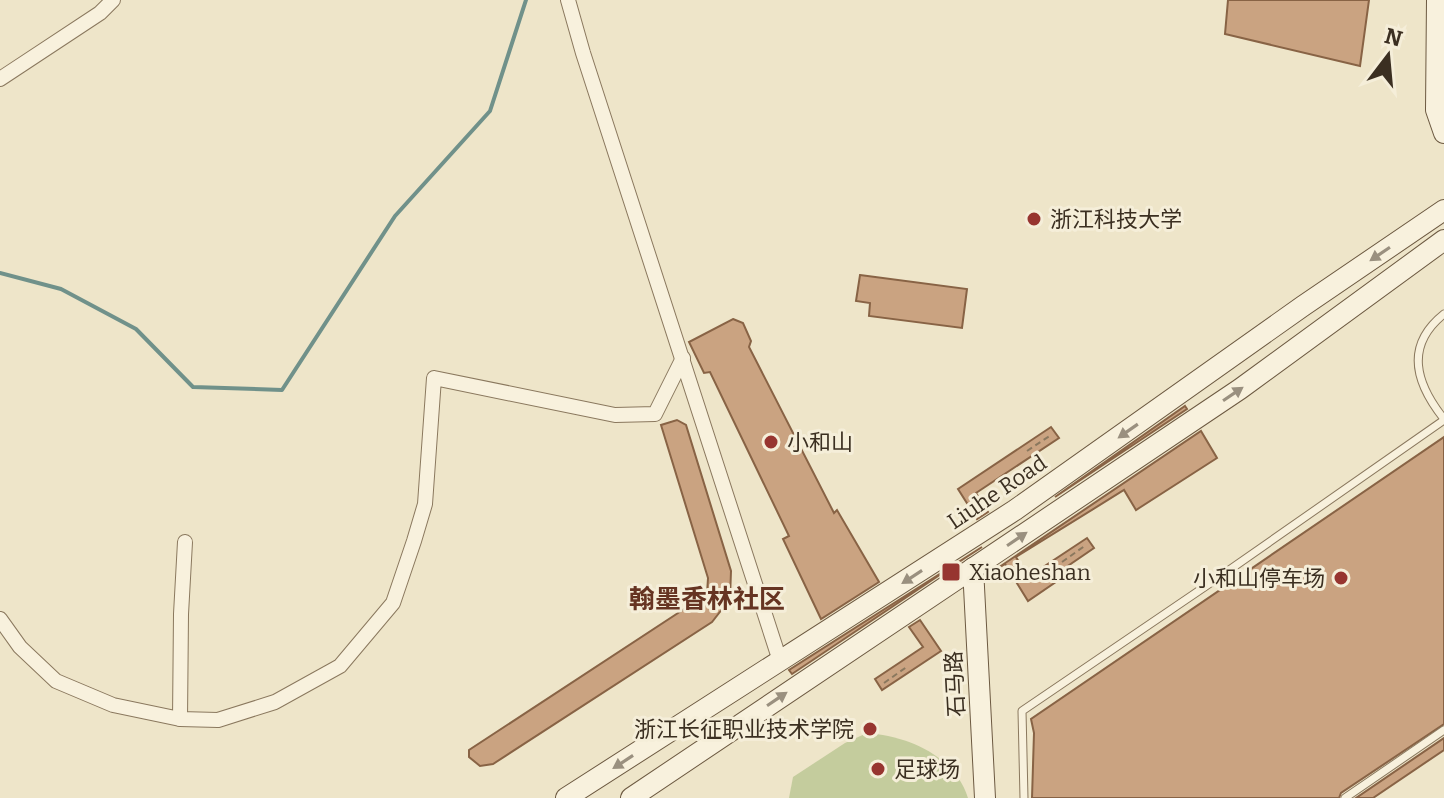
<svg xmlns="http://www.w3.org/2000/svg" width="1444" height="798" font-family="Bitter,'Noto Sans SC',serif">
	<style>
		.green { fill: #c4cc9d }
		.lines { fill: none; stroke-linecap: round; stroke-linejoin: round }
		.stream { stroke: #70918a; stroke-width: 4 }
		.building { fill: #caa381; stroke: #886345; stroke-width: 2 }
		.lane-casing { stroke: #8a785e; stroke-width: 9 }
		.street-casing { stroke: #8a785e; stroke-width: 16 }
		.secondary-casing { stroke: #6c5941; stroke-width: 22 }
		.path { stroke: #8a785e; stroke-width: 2; stroke-dasharray: 6 4; stroke-linecap: butt }
		.lane { stroke: #f8f1dd; stroke-width: 7 }
		.street { stroke: #f8f1dd; stroke-width: 14 }
		.secondary { stroke: #f8f1dd; stroke-width: 20 }
		.oneway { fill: #9a907f }
		.poi-dot { fill: #973530; stroke: #f5eed9; stroke-width: 3 }
		.labels { text-anchor: middle; dominant-baseline: central; stroke-width: 6; stroke-linejoin: round; paint-order: stroke }
		.poi-label { font-size: 22px; fill: #3b2f21; stroke: #f5eed9; text-anchor: start }
		.street-label { font-size: 22px; fill: #3b2f21; stroke: #f5eed9 }
		.quarter-label { font-size: 26px; font-weight: bold; fill: #663422; stroke: #f5eed9 }
	</style>
	<rect width="100%" height="100%" fill="#eee5c9"/>
	<path class="green" d="M 867,733 C 908,736 955,756 968,798 L 789,798 L 793,777 L 845,743 Z"/>
	<g class="lines">
		<path class="stream" d="M 0,273 L 61,289 L 136,329 L 193,387 L 282,390 L 395,216 L 490,111 L 526,0"/>
	</g>
	<g class="building">
		<path d="M 1228,0 L 1369,0 L 1360,66 L 1225,34 Z"/>
		<path d="M 860,275 L 967,289 L 962,328 L 869,316 L 870,303 L 856,301 Z"/>
		<path d="M 733,319 L 743,323 L 751,341 L 749,347 L 834,513 L 837,510 L 879,582 L 821,619 L 783,539 L 789,536 L 710,372 L 704,373 L 689,342 Z"/>
		<path d="M 1185,406 L 1187,409 L 1055,497 Z"/>
		<path d="M 677,420 L 686,425 L 731,571 L 730,599 L 712,622 L 493,764 L 480,766 L 469,757 L 469,750 L 707,594 L 708,578 L 661,425 Z"/>
		<path d="M 1051,427 L 1059,438 L 976,493 L 988,512 L 977,519 L 958,489 Z"/>
		<path d="M 1201,431 L 1217,458 L 1136,510 L 1124,490 L 1016,557 L 1028,577 L 1087,538 L 1094,548 L 1062,570 L 1066,575 L 1028,601 L 1005,564 L 986,576 Z"/>
		<path d="M 1444,437 L 1444,724 L 1341,793 L 1339,798 L 1032,798 L 1034,733 L 1031,719 Z"/>
		<path d="M 982,547 L 965,558 L 792,674 L 789,670 Z"/>
		<path d="M 920,620 L 941,651 L 882,690 L 875,679 L 923,647 L 909,627 Z"/>
		<path d="M 1444,738 L 1444,750 L 1373,798 L 1356,798 Z"/>
	</g>
	<g class="lines">
		<g class="lane-casing">
			<g id="lane">
				<path d="M 1444,314 C 1404,346 1416,384 1444,419"/>
				<path d="M 1024,798 L 1022,711 L 1225,573 L 1444,420"/>
				<path d="M 1345,798 L 1444,730"/>
			</g>
		</g>
		<g class="street-casing">
			<g id="street">
				<path d="M 568,0 L 583,53 L 780,661"/>
				<path d="M 0,79 L 100,13 L 113,0"/>
				<path d="M 0,619 L 20,647 L 56,681 L 113,705 L 180,719 L 218,720 L 275,702 L 340,666 L 393,603 L 414,541 L 425,504 L 434,378 L 615,415 L 655,414 L 683,358"/>
				<path d="M 180,719 L 181,614 L 185,542"/>
			</g>
		</g>
		<g class="secondary-casing">
			<g id="secondary">
				<path d="M 1437,0 L 1436,110 L 1444,133"/>
				<path d="M 973,568 L 985,798"/>
				<path d="M 566,798 L 1015,510 L 1303,306 L 1444,210"/>
				<path d="M 631,798 L 1240,389 L 1444,240"/>
			</g>
		</g>
		<g class="path">
			<path d="M 1027,451 L 1051,435"/>
			<path d="M 1062,562 L 1086,545"/>
			<path d="M 884,683 L 908,666"/>
		</g>
		<use href="#lane" class="lane"/>
		<use href="#street" class="street"/>
		<use href="#secondary" class="secondary"/>
	</g>
	<defs><path id="oneway-solid" d="M-6-.8H1V-3.2L6.5 0L1 3.2V.8H-6Z" transform="scale(2)"/></defs>
	<g class="oneway">
		<use href="#oneway-solid" transform="translate(1380 254) rotate(146)"/>
		<use href="#oneway-solid" transform="translate(1233 394) rotate(-34)"/>
		<use href="#oneway-solid" transform="translate(1128 431) rotate(145)"/>
		<use href="#oneway-solid" transform="translate(1017 539) rotate(-34)"/>
		<use href="#oneway-solid" transform="translate(912 577) rotate(147)"/>
		<use href="#oneway-solid" transform="translate(777 699) rotate(-34)"/>
		<use href="#oneway-solid" transform="translate(623 762) rotate(147)"/>
	</g>
	<g class="poi-dot">
		<circle cx="1034" cy="219" r="8"/>
		<circle cx="771" cy="442" r="8"/>
		<rect x="941" y="562" width="20" height="20" rx="4"/>
		<circle cx="1341" cy="578" r="8"/>
		<circle cx="870" cy="729" r="8"/>
		<circle cx="878" cy="769" r="8"/>
	</g>
	<g class="labels">
		<g class="poi-label">
			<text x="1050" y="219">浙江科技大学</text>
			<text x="787" y="442">小和山</text>
			<text x="969" y="572">Xiaoheshan</text>
			<text x="1325" y="578" text-anchor="end">小和山停车场</text>
			<text x="854" y="729" text-anchor="end">浙江长征职业技术学院</text>
			<text x="894" y="769">足球场</text>
		</g>
		<g class="street-label">
			<text transform="translate(997 492) rotate(-34)">Liuhe Road</text>
			<text transform="translate(955 684) rotate(-93)">石马路</text>
		</g>
		<g class="quarter-label">
			<text x="707" y="599">翰墨香林社区</text>
		</g>
	</g>
	<g transform="translate(1388 56) rotate(16)" stroke="#f5eed9" stroke-width="6" paint-order="stroke">
	<path d="M0-6L14 30L0 20L-14 30Z" fill="#3b2f21"/>
	<text y="-12" font-size="22" font-weight="bold" text-anchor="middle" fill="#3b2f21">N</text>
	</g>
</svg>
